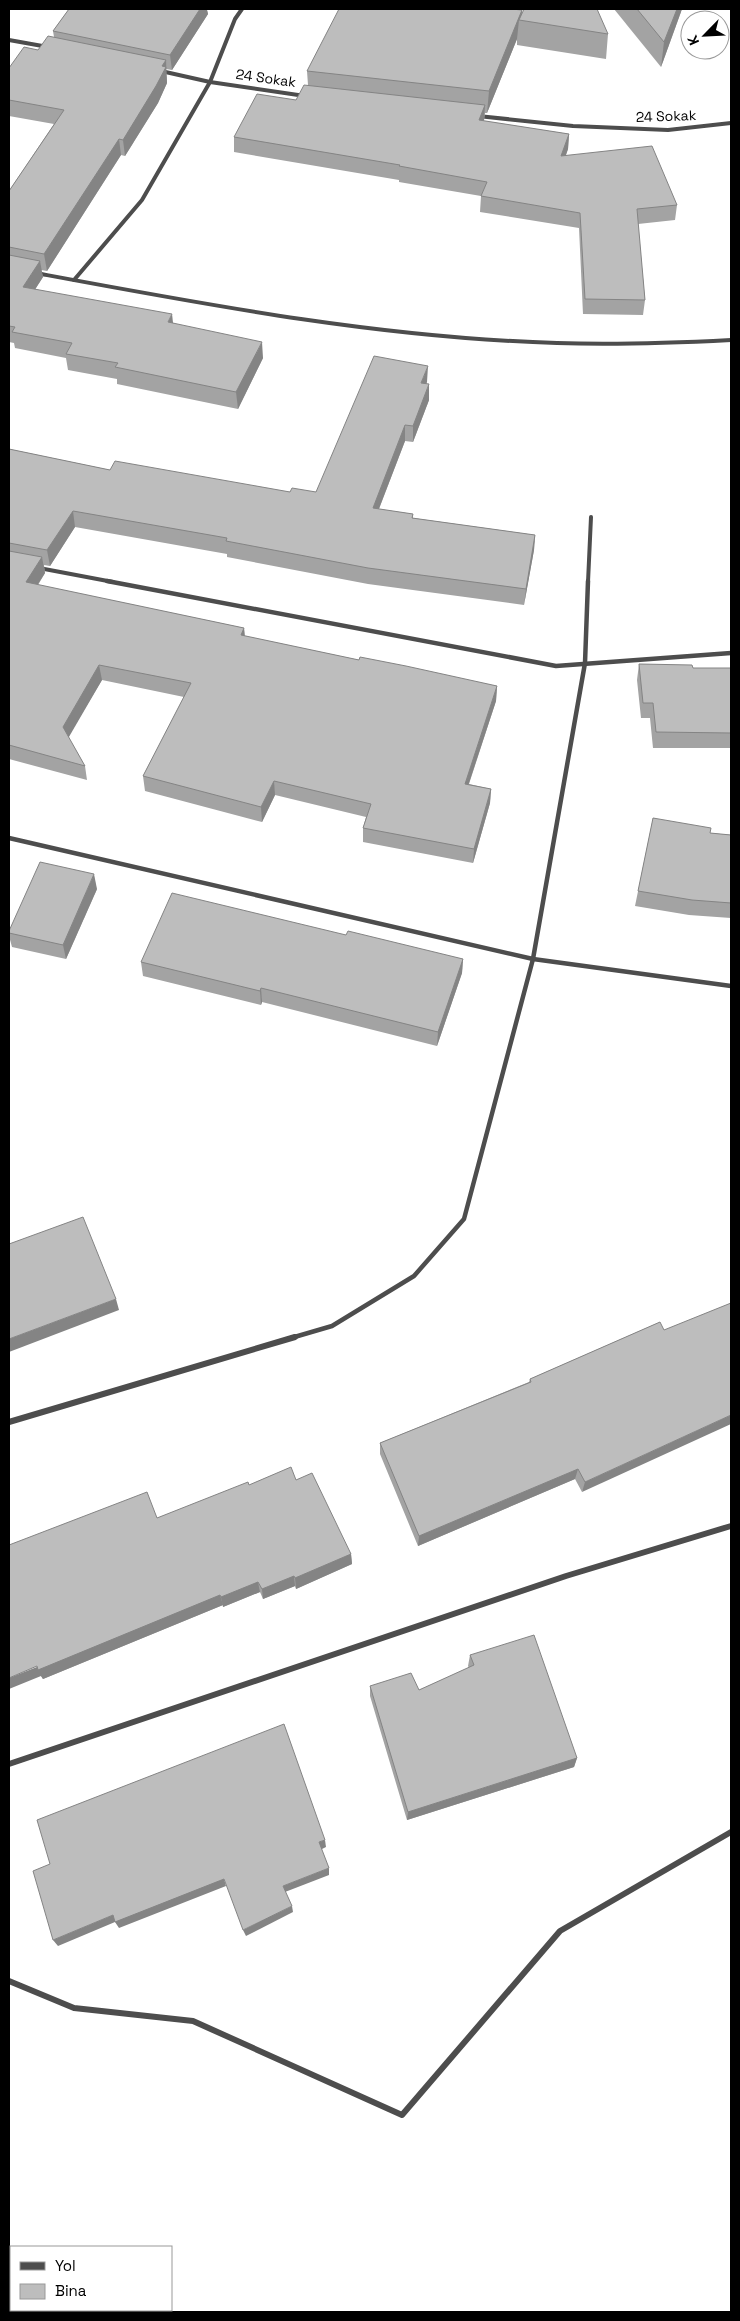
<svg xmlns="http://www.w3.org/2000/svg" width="740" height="2321" font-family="'Space Grotesk',sans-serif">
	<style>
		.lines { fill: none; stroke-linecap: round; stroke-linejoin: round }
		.minor-far2 { stroke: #4d4d4d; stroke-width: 4 }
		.minor-far1 { stroke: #4d4d4d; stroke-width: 4.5 }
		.minor { stroke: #4d4d4d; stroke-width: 6 }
		.wall { fill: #a3a3a3 }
		.shaded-wall { fill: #848484 }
		.building { fill: #bdbdbd; stroke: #848484 }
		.labels { text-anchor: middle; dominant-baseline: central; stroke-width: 4.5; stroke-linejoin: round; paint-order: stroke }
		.far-street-label { font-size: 14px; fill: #000; stroke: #fff }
	</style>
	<rect width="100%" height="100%" fill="#fff"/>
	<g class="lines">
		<g class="minor-far2">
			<path d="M 9,40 L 48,47"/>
			<path d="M 161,71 L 210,82 L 305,96"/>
			<path d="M 478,116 L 573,126 L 668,130 L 731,123"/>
			<path d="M 36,273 C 208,305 382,338 557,343 C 615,345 673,343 731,340"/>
			<path d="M 74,280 L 142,200 L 210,82 L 235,19 L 242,9"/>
			<path d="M 39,568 L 113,582"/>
			<path d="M 588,582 L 591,517"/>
		</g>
		<g class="minor-far1">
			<path d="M 107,581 L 556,666 L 731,653"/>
			<path d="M 9,838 L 533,959 L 731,986"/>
			<path d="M 291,1338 L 332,1326 L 414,1276 L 464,1219 L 533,959 L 585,663 L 588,581"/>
		</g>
		<g class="minor">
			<path d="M 9,1422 L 295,1337"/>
			<path d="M 9,1764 L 566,1576 L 731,1526"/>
			<path d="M 9,1981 L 74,2008 L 193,2021 L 402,2115 L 560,1931 L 731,1832"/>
		</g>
	</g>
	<g class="wall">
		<path d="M 69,9 L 208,9 L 207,10 L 208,14 L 172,70 L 166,69 L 167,83 L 158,103 L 125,156 L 121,155 L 47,271 L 41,270 L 43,277 L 35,289 L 173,323 L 263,358 L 238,409 L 117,384 L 117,379 L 68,370 L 66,358 L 15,348 L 14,343 L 9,342 L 9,191 L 54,124 L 9,116 L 9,68 L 38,50 L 54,37 L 53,31 Z"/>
		<path d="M 614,9 L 682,9 L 661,67 Z"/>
		<path d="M 522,10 L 522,13 L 608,34 L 606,59 L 517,45 L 517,39 L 487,113 L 485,113 L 484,121 L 569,134 L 568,149 L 566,155 L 677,205 L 675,220 L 638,224 L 645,300 L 643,315 L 583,314 L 579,228 L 480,212 L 481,196 L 399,182 L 399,180 L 234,152 L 234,137 L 296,100 L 308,85 L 307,71 Z"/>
		<path d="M 427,382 L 426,384 L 429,400 L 413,442 L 405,441 L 379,509 L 413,514 L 413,518 L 535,535 L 534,550 L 524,605 L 368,584 L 227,557 L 227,554 L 75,527 L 50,566 L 44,565 L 45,573 L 38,585 L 244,628 L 245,636 L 359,660 L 497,686 L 496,701 L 469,784 L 491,789 L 490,803 L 473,863 L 363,842 L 363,828 L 366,817 L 275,795 L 262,822 L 145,791 L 143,776 L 184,697 L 102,680 L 68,737 L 85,766 L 87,780 L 9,759 L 9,449 L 110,470 L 290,492 L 316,492 Z"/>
		<path d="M 639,664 L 693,668 L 731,668 L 731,748 L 653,748 L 650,718 L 641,718 L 637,680 Z"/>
		<path d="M 653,818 L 710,833 L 731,835 L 731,918 L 689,915 L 635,906 Z"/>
		<path d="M 97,889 L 66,959 L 12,947 L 9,936 L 9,931 Z"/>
		<path d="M 346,935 L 463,959 L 462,973 L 437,1046 L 262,1002 L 261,1005 L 143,976 L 141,962 Z"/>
		<path d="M 660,1322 L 582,1492 L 575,1479 L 418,1546 L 380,1454 L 380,1443 L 529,1382 L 530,1379 Z"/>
		<path d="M 296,1480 L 351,1554 L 352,1564 L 296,1589 L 295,1586 L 263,1599 L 260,1592 L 223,1607 L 223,1605 L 43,1679 L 41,1676 L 157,1518 L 249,1485 Z"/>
		<path d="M 470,1655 L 577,1758 L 574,1767 L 407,1820 L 370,1696 L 370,1686 L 419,1690 L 469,1668 L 468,1666 Z"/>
	</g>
	<g class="shaded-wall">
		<path d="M 200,9 L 208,9 L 207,10 L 208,14 L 172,70 L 170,55 Z"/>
		<path d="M 677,9 L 682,9 L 661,67 L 664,42 Z"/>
		<path d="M 522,10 L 521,20 L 519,20 L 517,39 L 487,113 L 489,91 Z"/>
		<path d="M 166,60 L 167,83 L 158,103 L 125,156 L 123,140 L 162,66 Z"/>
		<path d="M 485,105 L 484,120 L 478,135 L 479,120 Z"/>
		<path d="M 569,134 L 568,149 L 560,171 L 561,156 Z"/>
		<path d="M 119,139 L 121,155 L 47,271 L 44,254 Z"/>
		<path d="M 40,261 L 43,277 L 26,304 L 23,287 Z"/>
		<path d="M 172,314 L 174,331 L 168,322 Z"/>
		<path d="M 262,342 L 263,358 L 238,409 L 236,392 Z"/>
		<path d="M 428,366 L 427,382 L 421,399 L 421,383 Z"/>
		<path d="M 429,384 L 429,400 L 413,442 L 413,426 Z"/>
		<path d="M 405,425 L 405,441 L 373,524 L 373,508 Z"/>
		<path d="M 73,511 L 75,527 L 50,566 L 47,550 Z"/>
		<path d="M 535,535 L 534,550 L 524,605 L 526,589 Z"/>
		<path d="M 42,557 L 45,573 L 29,598 L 26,582 Z"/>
		<path d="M 244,628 L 245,643 L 241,635 Z"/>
		<path d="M 99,665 L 102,680 L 66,742 L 63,727 Z"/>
		<path d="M 497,686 L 496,701 L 464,798 L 465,784 Z"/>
		<path d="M 274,781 L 275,795 L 262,822 L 261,807 Z"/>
		<path d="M 491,789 L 490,803 L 473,863 L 474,849 Z"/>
		<path d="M 94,874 L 97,889 L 66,959 L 63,945 Z"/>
		<path d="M 463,959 L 462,973 L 437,1046 L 438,1032 Z"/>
		<path d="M 261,988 L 262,1002 L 261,1005 L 260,991 Z"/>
		<path d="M 116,1299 L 119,1310 L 9,1352 L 9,1339 Z"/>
		<path d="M 731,1415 L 731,1424 L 582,1492 L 585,1482 Z"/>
		<path d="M 578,1469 L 575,1479 L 418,1546 L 419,1536 Z"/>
		<path d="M 351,1554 L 352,1564 L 296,1589 L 295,1578 Z"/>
		<path d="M 294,1576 L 295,1586 L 263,1599 L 262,1589 Z"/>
		<path d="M 258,1582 L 260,1592 L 223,1607 L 221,1597 Z"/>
		<path d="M 220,1595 L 223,1605 L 43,1679 L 41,1676 L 9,1689 L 9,1678 Z"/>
		<path d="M 577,1758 L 574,1767 L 407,1820 L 408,1812 Z"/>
		<path d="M 325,1840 L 326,1847 L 320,1850 L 319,1842 Z"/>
		<path d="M 329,1868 L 329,1875 L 285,1892 L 283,1886 Z"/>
		<path d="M 224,1879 L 226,1886 L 119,1928 L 115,1922 L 58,1946 L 53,1940 L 113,1915 Z"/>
		<path d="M 292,1906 L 293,1912 L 246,1936 L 243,1930 Z"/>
	</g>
	<g class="building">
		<path d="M 69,9 L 200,9 L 170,55 L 53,31 Z"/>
		<path d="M 339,9 L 511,9 L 522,10 L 489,91 L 307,71 Z"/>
		<path d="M 524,9 L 597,9 L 608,34 L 519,20 Z"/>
		<path d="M 637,9 L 677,9 L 664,42 Z"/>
		<path d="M 48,36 L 166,60 L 162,66 L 166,67 L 156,86 L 123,140 L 119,139 L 44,254 L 9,247 L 9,191 L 64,110 L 9,100 L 9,68 L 24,47 L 38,50 Z"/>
		<path d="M 304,85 L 485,105 L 479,120 L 569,134 L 561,156 L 652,146 L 677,205 L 637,209 L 645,300 L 585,299 L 580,213 L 481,196 L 487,182 L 399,166 L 400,165 L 234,137 L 257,94 L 296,100 Z"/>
		<path d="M 9,255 L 40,261 L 23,287 L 172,314 L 168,322 L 262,342 L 236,392 L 115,367 L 118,363 L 66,354 L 72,343 L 12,332 L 15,327 L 9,326 Z"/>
		<path d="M 374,356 L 428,366 L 421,383 L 429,384 L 413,426 L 405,425 L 373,508 L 413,514 L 412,518 L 535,535 L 526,589 L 368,568 L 226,541 L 227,538 L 73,511 L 47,550 L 9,543 L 9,449 L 110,470 L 115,461 L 290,492 L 292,488 L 316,492 Z"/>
		<path d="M 9,551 L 42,557 L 26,582 L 244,628 L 241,635 L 359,660 L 360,657 L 406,666 L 497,686 L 465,784 L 491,789 L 474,849 L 363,828 L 371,804 L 274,781 L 261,807 L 143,776 L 191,683 L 99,665 L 63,727 L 85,766 L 9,745 Z"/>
		<path d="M 639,664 L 692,665 L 693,668 L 731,668 L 731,733 L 656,732 L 653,703 L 643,703 Z"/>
		<path d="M 653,818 L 711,828 L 710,833 L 731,835 L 731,903 L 692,900 L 638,891 Z"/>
		<path d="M 40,862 L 94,874 L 63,945 L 9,933 L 9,931 Z"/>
		<path d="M 172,893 L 346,935 L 348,931 L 463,959 L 438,1032 L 261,988 L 260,991 L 141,962 Z"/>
		<path d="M 83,1217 L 116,1299 L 9,1339 L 9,1244 Z"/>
		<path d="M 731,1303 L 731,1415 L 585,1482 L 578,1469 L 419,1536 L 380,1443 L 531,1382 L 530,1379 L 660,1322 L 664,1330 Z"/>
		<path d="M 291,1467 L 296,1480 L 312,1473 L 351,1554 L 295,1578 L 294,1576 L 262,1589 L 258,1582 L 221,1597 L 220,1595 L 38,1670 L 37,1666 L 9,1678 L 9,1545 L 147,1492 L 157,1518 L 248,1482 L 249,1485 Z"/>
		<path d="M 534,1635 L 577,1758 L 408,1812 L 370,1686 L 411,1673 L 419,1690 L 474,1665 L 470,1655 Z"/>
		<path d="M 284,1724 L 325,1840 L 319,1842 L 329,1868 L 283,1886 L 292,1906 L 243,1930 L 224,1879 L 115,1922 L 113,1915 L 53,1940 L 33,1871 L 50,1864 L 37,1820 Z"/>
	</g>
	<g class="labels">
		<g class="far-street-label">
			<text transform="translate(266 78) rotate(8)">24 Sokak</text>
			<text transform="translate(666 116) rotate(-2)">24 Sokak</text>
		</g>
	</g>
	<rect width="740" height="2321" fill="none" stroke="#000000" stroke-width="20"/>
	<rect x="10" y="2246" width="162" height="65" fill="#ffffff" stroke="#999999"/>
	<rect x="20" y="2262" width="25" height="8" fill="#4d4d4d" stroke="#999999"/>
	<text x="55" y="2271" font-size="15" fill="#000000">Yol</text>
	<rect x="20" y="2284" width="25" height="15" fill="#bdbdbd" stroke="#999999"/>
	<text x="55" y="2296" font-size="15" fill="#000000">Bina</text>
	<g transform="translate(705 35) rotate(246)"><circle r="24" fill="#ffffff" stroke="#999999"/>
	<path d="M0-4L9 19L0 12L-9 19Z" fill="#000000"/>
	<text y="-8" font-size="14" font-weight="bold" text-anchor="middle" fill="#000000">K</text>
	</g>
</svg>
